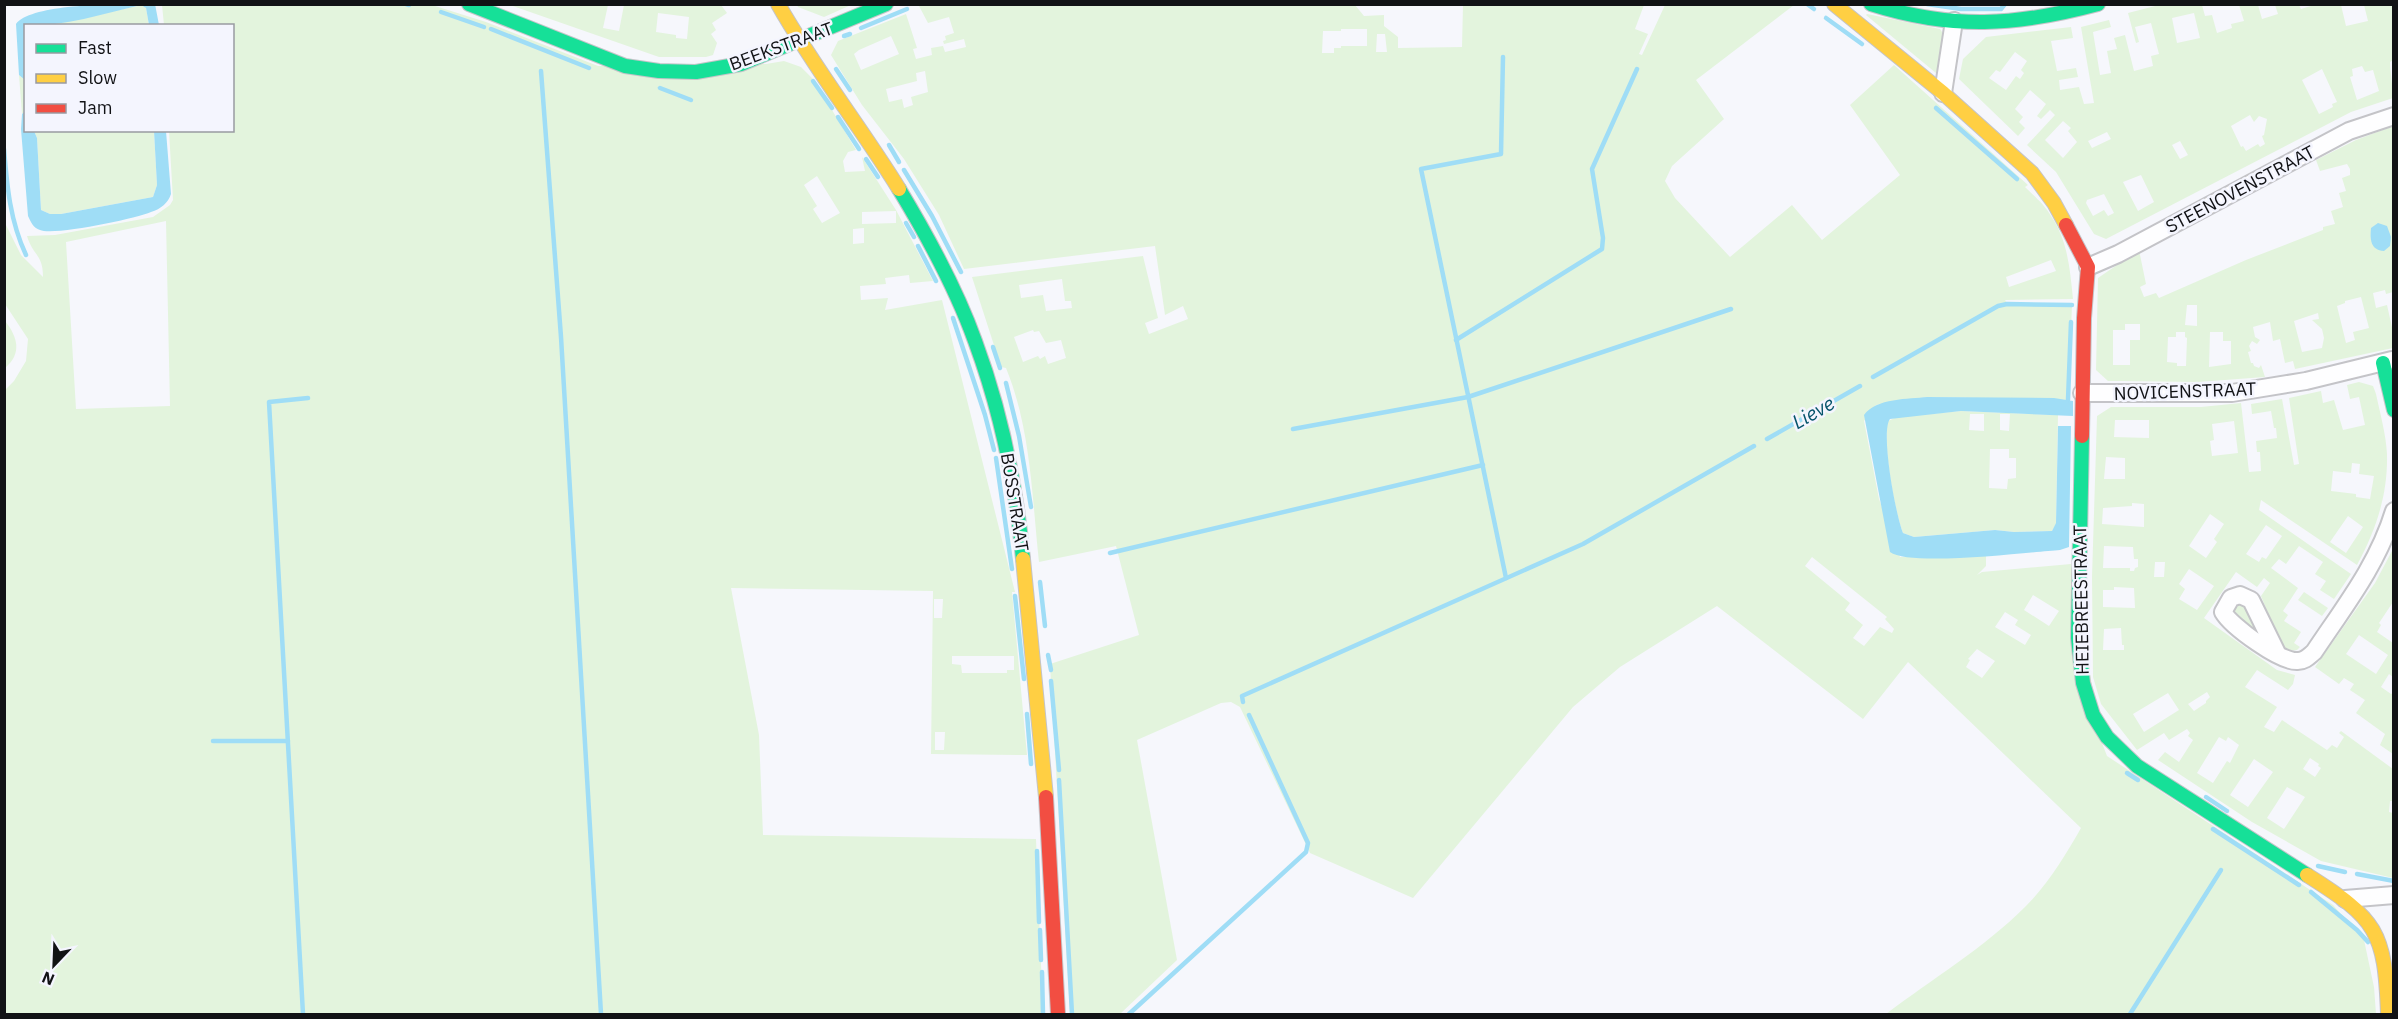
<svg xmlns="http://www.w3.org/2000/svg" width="2398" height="1019" font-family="'IBM Plex Sans',sans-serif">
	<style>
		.green { fill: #e3f4dd; fill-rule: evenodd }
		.water { fill: #9fddf6 }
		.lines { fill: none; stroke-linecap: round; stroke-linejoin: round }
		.stream { stroke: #9fddf6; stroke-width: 4.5 }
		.street-casing { stroke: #c4c4c8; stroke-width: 20 }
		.fast-casing { stroke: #c4c4c8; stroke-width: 16 }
		.slow-casing { stroke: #c4c4c8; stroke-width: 16 }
		.jam-casing { stroke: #c4c4c8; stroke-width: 16 }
		.street { stroke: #fefeff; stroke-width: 16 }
		.fast { stroke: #16e098; stroke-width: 14 }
		.slow { stroke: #ffcf43; stroke-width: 14 }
		.jam { stroke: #f24e42; stroke-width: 14 }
		.labels { text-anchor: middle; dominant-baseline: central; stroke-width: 5; stroke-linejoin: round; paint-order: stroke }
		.street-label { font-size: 18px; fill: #111215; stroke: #f4f5fe }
		.water-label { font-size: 20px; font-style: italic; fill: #06546b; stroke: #f4f5fe }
	</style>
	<rect width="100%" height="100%" fill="#f6f7fc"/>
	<g class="green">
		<path d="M 142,5 L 146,8 L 149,25 L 45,26 Z"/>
		<path d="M 162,5 L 432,5 L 486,22 L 598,66 L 766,64 L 784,61 L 801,67 L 814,80 L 856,150 L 848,152 L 843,161 L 845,172 L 865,171 L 862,157 L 896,210 L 933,281 L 910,283 L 909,275 L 885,278 L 886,284 L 860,286 L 861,300 L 888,298 L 885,310 L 942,300 L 1015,592 L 1012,592 L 1027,755 L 931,754 L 933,591 L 731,588 L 759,735 L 763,835 L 1036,839 L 1043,1014 L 5,1014 L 4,391 L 14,381 L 26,361 L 28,339 L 5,304 L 4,221 L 21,255 L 43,277 C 43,254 33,256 27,236 L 55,235 L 153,217 L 170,205 L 173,200 L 169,131 L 232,130 L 232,26 L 164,25 ZM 817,176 L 840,213 L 822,223 L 813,209 L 817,206 L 804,185 ZM 896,211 L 896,223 L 862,224 L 862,212 ZM 166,221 L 170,406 L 76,409 L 66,242 ZM 864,228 L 864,243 L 853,244 L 853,229 ZM 934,599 L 943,599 L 942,618 L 934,618 ZM 952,656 L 1014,656 L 1014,670 L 1007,670 L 1007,673 L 962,673 L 961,665 L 952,664 ZM 935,732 L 945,732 L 944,750 L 935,750 Z"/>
		<path d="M 510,5 L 608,5 L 603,28 L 619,31 L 624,5 L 721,5 L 727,13 L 712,23 L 716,30 L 711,34 L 717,43 L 713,55 L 706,57 L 659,57 ZM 658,13 L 689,17 L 687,39 L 676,38 L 676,35 L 656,32 Z"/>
		<path d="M 797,5 L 851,5 L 824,17 L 798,7 Z"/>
		<path d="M 923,5 L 1355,5 L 1364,16 L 1384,15 L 1384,26 L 1398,37 L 1398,48 L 1462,47 L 1463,5 L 1644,5 L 1635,29 L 1648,34 L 1639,54 L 1642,55 L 1665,5 L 1794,5 L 1696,80 L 1724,119 L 1672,166 L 1665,181 L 1675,198 L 1730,257 L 1792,205 L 1822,240 L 1900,175 L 1850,105 L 1894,65 L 2028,185 L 2025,187 C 2034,196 2045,205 2051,216 C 2068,241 2070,270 2073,299 L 2005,300 L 2008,304 L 2072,305 L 2068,400 L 1927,397 L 1876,405 L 1864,421 L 1879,499 L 1900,557 L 1986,555 L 1986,566 L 1977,575 L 1982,572 L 2071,564 L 2102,743 L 2107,756 L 2333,905 L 2364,940 L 2374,987 L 2376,1014 L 1886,1014 C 1932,979 1984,948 2025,907 C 2048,884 2065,856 2081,828 L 1908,662 L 1863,719 L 1717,606 L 1620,667 L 1573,707 L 1413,898 L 1310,853 L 1240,707 L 1231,702 L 1221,703 L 1137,740 L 1177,960 L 1120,1014 L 1070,1014 L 1050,664 L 1139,635 L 1116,546 L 1039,562 C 1032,498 1031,429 1006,368 L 1001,367 L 972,277 L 1143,256 L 1158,318 L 1145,323 L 1149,334 L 1188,319 L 1183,306 L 1165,315 L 1155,246 L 964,269 L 939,215 L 904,159 L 862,105 L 831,55 L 838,41 L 906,14 L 917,48 L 913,49 L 916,59 L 932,55 L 931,48 L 943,46 L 945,52 L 966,47 L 964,39 L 944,44 L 943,41 L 946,40 L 945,36 L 954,33 L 949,17 L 928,23 L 919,6 ZM 1341,29 L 1367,29 L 1367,46 L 1341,46 L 1341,48 L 1334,48 L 1334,53 L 1322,53 L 1323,31 L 1341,31 ZM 1377,34 L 1385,34 L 1387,52 L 1376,52 ZM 891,36 L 899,54 L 861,70 L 854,54 L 859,50 ZM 925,71 L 928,92 L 911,97 L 913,105 L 904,108 L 902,99 L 889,102 L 886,89 L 917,81 L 916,73 ZM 2051,260 L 2056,271 L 2009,287 L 2006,277 ZM 1062,279 L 1065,301 L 1071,301 L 1072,308 L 1046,311 L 1043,295 L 1021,298 L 1019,285 ZM 1033,330 L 1034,332 L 1039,331 L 1046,343 L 1061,340 L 1066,358 L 1048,364 L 1045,356 L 1040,359 L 1038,356 L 1023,362 L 1014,337 ZM 1812,557 L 1887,617 L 1885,619 L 1894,629 L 1892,633 L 1880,627 L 1864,646 L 1853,638 L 1863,625 L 1845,610 L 1850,603 L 1805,566 ZM 2033,595 L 2059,611 L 2049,626 L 2024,610 ZM 2005,612 L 2018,620 L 2015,625 L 2031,635 L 2025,645 L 1995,627 ZM 1977,649 L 1995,661 L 1982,678 L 1966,667 L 1970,660 L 1968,659 Z"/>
		<path d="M 2159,5 L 2202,5 L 2205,16 L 2212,15 L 2217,33 L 2232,28 L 2231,24 L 2244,21 L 2239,5 L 2258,5 L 2262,19 L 2278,14 L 2275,5 L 2299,5 L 2301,9 L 2314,5 L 2341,5 L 2346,26 L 2368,21 L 2364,5 L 2393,5 L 2393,60 L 2390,62 C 2390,72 2393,86 2393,98 L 2351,112 L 2106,239 L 2094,234 L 2056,172 L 2027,145 L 2055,115 L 2050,110 L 2041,119 L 2037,116 L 2046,104 L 2030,90 L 2015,109 L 2023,117 L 2019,122 L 2025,128 L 2018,136 L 1959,79 L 1963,59 L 1986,37 L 2071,27 L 2073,38 L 2051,41 L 2057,71 L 2076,68 L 2078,77 L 2059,80 L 2060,90 L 2079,87 L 2084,104 L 2094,103 L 2081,27 L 2109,20 L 2111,27 L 2093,32 L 2100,75 L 2111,73 L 2107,51 L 2117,49 L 2114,38 L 2125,35 L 2134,71 L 2153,66 L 2151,56 L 2159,54 L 2151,23 L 2135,27 L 2139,42 L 2136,43 L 2128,13 ZM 2194,13 L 2200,38 L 2177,43 L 2172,18 ZM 2015,52 L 2027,61 L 2021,70 L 2024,73 L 2020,79 L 2016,76 L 2006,90 L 1989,78 L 1996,70 L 2000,72 ZM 2362,66 L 2365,72 L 2373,70 L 2379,91 L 2357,100 L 2350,77 L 2353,76 L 2352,69 ZM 2322,69 L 2337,102 L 2332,104 L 2333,107 L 2319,114 L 2302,80 ZM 2250,115 L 2254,122 L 2259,116 L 2267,119 L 2264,135 L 2262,136 L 2265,144 L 2260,147 L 2258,144 L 2246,151 L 2243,146 L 2241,147 L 2231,126 ZM 2063,121 L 2071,128 L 2068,131 L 2077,142 L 2063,158 L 2045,140 ZM 2107,132 L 2111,139 L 2092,148 L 2088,141 ZM 2180,141 L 2188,155 L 2180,159 L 2172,145 ZM 2141,175 L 2154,202 L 2138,211 L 2123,182 ZM 2104,194 L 2114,213 L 2108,216 L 2104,210 L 2093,216 L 2086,203 L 2087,200 Z"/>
		<path d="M 1867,14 L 1940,29 L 1944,35 L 1939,72 L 1936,73 L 1866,15 Z"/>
		<path d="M 19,75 L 25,80 L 25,111 L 22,114 Z"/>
		<path d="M 2393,126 L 2393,292 L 2386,294 L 2385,290 L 2373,293 L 2376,308 L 2387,305 L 2393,332 L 2393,348 L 2295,369 L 2293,361 L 2285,363 L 2280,339 L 2273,341 L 2270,322 L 2253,327 L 2255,337 L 2260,340 L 2257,344 L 2252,341 L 2249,346 L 2251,351 L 2248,352 L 2251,363 L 2253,363 L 2254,366 L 2259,368 L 2261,365 L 2265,377 L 2198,382 L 2121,381 L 2108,381 L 2096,370 L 2098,278 L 2139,250 L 2146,284 L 2140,287 L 2144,297 L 2156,293 L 2159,298 L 2246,260 L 2323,230 L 2323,227 L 2335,224 L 2331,211 L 2343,207 L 2339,193 L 2346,191 L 2342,178 L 2350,175 L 2350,169 L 2347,164 L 2320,171 L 2316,160 L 2356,140 ZM 2361,297 L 2369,328 L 2353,332 L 2355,340 L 2346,343 L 2337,306 L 2345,303 L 2345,301 ZM 2187,305 L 2197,305 L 2197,326 L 2185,325 ZM 2318,313 L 2319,319 L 2312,320 L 2322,329 L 2324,338 L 2322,348 L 2302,352 L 2294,321 ZM 2125,324 L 2140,324 L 2140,340 L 2130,340 L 2130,365 L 2113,365 L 2113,330 L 2125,330 ZM 2176,332 L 2185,332 L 2185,337 L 2187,338 L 2186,366 L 2177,366 L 2177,363 L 2167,362 L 2168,337 L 2176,337 ZM 2210,332 L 2223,332 L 2223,341 L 2231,341 L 2231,364 L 2209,367 Z"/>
		<path d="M 34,131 L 154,131 L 157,185 L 153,197 L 61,214 L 50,214 L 41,210 L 37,138 Z"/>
		<path d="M 5,321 C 18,337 22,354 5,368 Z"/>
		<path d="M 2359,382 L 2373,386 L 2376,394 C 2380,413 2386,434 2387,454 C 2388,495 2376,530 2357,565 L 2261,500 L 2259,510 L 2351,574 L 2334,599 L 2320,590 L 2326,581 L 2315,574 L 2323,562 L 2299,546 L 2286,564 L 2279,559 L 2271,568 L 2298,588 L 2283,611 L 2288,615 L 2284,621 L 2301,632 L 2294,643 L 2300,647 L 2297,650 L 2287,651 L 2280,643 L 2261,596 L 2270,583 L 2264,578 L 2257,587 L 2236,572 L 2204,618 L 2277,670 L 2295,675 L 2293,684 L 2288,690 L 2257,670 L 2245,687 L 2277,707 L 2264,727 L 2274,732 L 2282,720 L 2327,750 L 2332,745 L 2337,748 L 2344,737 L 2339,733 L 2341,731 L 2393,769 L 2393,801 L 2390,801 L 2389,812 L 2393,813 L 2393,878 L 2321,861 L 2252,822 L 2158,760 L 2165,752 L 2179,762 L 2193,740 L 2188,736 L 2190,733 L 2187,729 L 2169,740 L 2164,733 L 2137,750 L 2101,704 L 2093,677 L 2092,577 L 2097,416 L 2111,407 L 2201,407 L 2241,403 L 2249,472 L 2261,471 L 2260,452 L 2257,452 L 2256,441 L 2277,438 L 2276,428 L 2274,428 L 2271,411 L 2252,414 L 2251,404 L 2282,399 L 2294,465 L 2299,464 L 2289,398 L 2321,391 L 2323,403 L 2334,400 L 2343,430 L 2365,425 L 2359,397 L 2350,399 L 2347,385 ZM 2115,420 L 2149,420 L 2149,438 L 2114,437 ZM 2234,421 L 2238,453 L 2212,456 L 2210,441 L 2214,440 L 2212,424 ZM 2106,457 L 2125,458 L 2125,479 L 2104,479 ZM 2352,463 L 2360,464 L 2359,474 L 2374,476 L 2370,499 L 2356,497 L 2356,494 L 2331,491 L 2333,471 L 2351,473 ZM 2132,503 L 2144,504 L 2144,527 L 2102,524 L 2103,508 L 2132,506 ZM 2210,514 L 2224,524 L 2214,539 L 2217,542 L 2206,558 L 2189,546 ZM 2348,516 L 2363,527 L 2346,553 L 2330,542 ZM 2266,525 L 2282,536 L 2266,559 L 2262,557 L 2259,562 L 2246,554 ZM 2104,546 L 2133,547 L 2134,559 L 2138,559 L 2138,567 L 2135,568 L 2134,571 L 2130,571 L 2130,568 L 2103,568 ZM 2155,562 L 2165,562 L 2164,577 L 2154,577 ZM 2189,569 L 2214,586 L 2197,610 L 2179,599 L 2185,589 L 2179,584 ZM 2114,587 L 2134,588 L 2135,608 L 2103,607 L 2103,590 L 2114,590 ZM 2121,628 L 2122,645 L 2124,645 L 2124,650 L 2103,650 L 2104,629 ZM 2207,692 L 2210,697 L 2206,701 L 2206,703 L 2194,711 L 2188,704 ZM 2168,693 L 2179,710 L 2144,732 L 2133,714 ZM 2219,737 L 2226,741 L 2228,737 L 2239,745 L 2230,763 L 2227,761 L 2213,783 L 2197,773 ZM 2310,758 L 2319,764 L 2318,766 L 2321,768 L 2315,777 L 2303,769 ZM 2254,759 L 2273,772 L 2248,807 L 2230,795 ZM 2287,787 L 2305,797 L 2284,829 L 2267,818 Z"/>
		<path d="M 1961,411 L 2058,415 L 2056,524 L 2052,531 L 2014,532 L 1995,530 L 1914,537 L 1903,533 C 1895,513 1882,442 1888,421 L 1897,417 ZM 1970,414 L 1984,414 L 1984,431 L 1969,430 ZM 2000,414 L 2010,414 L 2009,431 L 2000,430 ZM 1990,449 L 2009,449 L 2009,458 L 2016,458 L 2016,478 L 2008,479 L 2007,489 L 1989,488 Z"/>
		<path d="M 2393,549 L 2393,602 L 2379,623 L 2381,625 L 2377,632 L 2393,643 L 2393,677 L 2389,674 L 2381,687 L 2391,694 L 2393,693 L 2393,754 L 2380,745 L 2385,734 L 2356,713 L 2365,700 L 2350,690 L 2354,684 L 2344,678 L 2339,684 L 2315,667 L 2375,583 ZM 2359,635 L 2388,655 L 2376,674 L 2346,654 Z"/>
		<path d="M 2304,592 L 2328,608 L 2322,616 L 2298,600 Z"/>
		<path d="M 2245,602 L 2259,636 L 2235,621 L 2230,608 L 2233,604 Z"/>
	</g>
	<g class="water">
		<path d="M 155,4 L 159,25 L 149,25 L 146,8 L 141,5 C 103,14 65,26 26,26 L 25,80 L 19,75 L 16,24 C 32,2 128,4 155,4 Z"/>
		<path d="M 25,111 L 26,130 L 34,131 L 37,138 L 41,210 L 50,214 L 61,214 L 153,197 L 157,185 L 154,131 L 166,131 L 171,194 C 168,203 161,209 151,212 C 135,219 53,236 40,230 C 33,228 31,222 28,216 L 21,129 L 22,114 Z"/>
		<path d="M 2378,223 L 2387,226 L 2391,237 L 2390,246 L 2384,251 C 2370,250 2370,239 2371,228 Z"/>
		<path d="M 1927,397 L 2054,398 L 2073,401 L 2073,416 L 1961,411 L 1890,419 C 1880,432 1896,516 1903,533 L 1914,537 L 1995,530 L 2014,532 L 2052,531 L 2056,523 L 2058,426 L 2071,426 L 2069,547 L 2060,550 C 2030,552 1910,567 1890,552 L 1864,415 C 1876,398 1909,399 1927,397 Z"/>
	</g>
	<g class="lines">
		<g class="stream">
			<path d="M 406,4 L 409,5"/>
			<path d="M 1807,4 L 1814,9"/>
			<path d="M 1927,4 L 1961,9 L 2001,9 L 2005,4"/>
			<path d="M 441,12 L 484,27"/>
			<path d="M 1826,18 L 1862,44"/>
			<path d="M 861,28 L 907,9"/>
			<path d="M 491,29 L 589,68"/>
			<path d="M 844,36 L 850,34"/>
			<path d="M 1503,57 L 1501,154 L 1421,169 L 1506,578"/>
			<path d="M 836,69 L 850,90"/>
			<path d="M 541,71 L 561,337 L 601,1014"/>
			<path d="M 813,81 L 832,108"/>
			<path d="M 660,88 L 691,100"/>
			<path d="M 1936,108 L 2017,179"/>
			<path d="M 838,117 L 859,149"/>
			<path d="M 889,145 L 899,162"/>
			<path d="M 4,149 C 7,186 10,221 26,255"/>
			<path d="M 866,159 L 878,177"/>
			<path d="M 904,170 L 932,216 L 961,272"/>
			<path d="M 906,223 L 914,237"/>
			<path d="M 918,246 L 936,281"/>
			<path d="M 953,318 L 985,415 L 994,450"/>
			<path d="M 1456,340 L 1602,249 L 1603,238 L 1592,169 L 1637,69"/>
			<path d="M 993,347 L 1000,368"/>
			<path d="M 1873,377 L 1998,306 L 2007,304 L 2072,305"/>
			<path d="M 1006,383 L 1019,436 L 1031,507"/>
			<path d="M 2068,400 L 2071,322"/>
			<path d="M 1293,429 L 1468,397 L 1731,309"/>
			<path d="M 1767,439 L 1860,386"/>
			<path d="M 996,458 L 1012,569"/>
			<path d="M 1110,553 L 1483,465"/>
			<path d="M 1040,582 L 1045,626"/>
			<path d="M 1015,596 L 1024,679"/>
			<path d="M 1048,655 L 1051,670"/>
			<path d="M 1051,681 L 1059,770"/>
			<path d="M 1243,702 L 1242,696 L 1583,544 L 1754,446"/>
			<path d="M 1027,714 L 1031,764"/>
			<path d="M 213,741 L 288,741"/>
			<path d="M 2127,773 L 2138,780"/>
			<path d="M 1059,780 L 1072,1014"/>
			<path d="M 2206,797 L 2227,811"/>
			<path d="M 2213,829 L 2299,885"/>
			<path d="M 1037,851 L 1039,922"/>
			<path d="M 2318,866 L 2345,872"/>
			<path d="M 2357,874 L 2394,881"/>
			<path d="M 2311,892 L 2357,930 L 2368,942"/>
			<path d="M 1040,930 L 1041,960"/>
			<path d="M 1042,972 L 1043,1014"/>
			<path d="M 303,1014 L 269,402 L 308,398"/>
			<path d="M 1129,1014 L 1306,852 L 1308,843 L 1249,715"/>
			<path d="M 2130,1014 L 2221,870"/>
		</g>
		<g class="street-casing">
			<g id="street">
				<path d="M 1943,93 L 1954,21"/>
				<path d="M 2088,267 L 2118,254 L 2349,131 L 2394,116"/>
				<path d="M 2082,393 L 2232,393 L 2306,381 L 2392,360"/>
				<path d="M 2278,655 L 2251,600 L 2240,595 L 2231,598 L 2223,612 C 2231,626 2281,663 2298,661 C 2305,661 2309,656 2314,652 C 2344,607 2378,564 2394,511"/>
				<path d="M 2345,899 L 2394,895"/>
			</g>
		</g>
		<g class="fast-casing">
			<g id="fast">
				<path d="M 469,4 L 625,66 L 659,71 L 696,72 L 741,64 L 886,4"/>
				<path d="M 1871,4 C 1953,30 2016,26 2098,4"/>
				<path d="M 899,189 C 928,237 956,288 975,341 C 1001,411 1016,485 1023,559"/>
				<path d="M 2383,363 L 2394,410"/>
				<path d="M 2082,436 L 2078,638 L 2083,683 L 2093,715 L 2107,737 L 2137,766 L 2307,875"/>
			</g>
		</g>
		<g class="slow-casing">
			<g id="slow">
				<path d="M 778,4 C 814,68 860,126 899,189"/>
				<path d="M 1834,4 L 1943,93 L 2032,173 L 2054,203 L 2066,225"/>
				<path d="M 1023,559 L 1046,797"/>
				<path d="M 2307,875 C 2377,919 2385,931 2388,1014"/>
			</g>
		</g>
		<g class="jam-casing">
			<g id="jam">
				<path d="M 2066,225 L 2088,267 L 2084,318 L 2082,436"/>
				<path d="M 1046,797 L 1058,1014"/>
			</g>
		</g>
		<use href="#street" class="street"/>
		<use href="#fast" class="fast"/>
		<use href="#slow" class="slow"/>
		<use href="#jam" class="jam"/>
	</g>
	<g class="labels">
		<g class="street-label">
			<text transform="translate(781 46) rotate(-20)">BEEKSTRAAT</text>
			<text transform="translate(2240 189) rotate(-28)">STEENOVENSTRAAT</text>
			<text transform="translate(2185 391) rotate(-2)">NOVICENSTRAAT</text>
			<text transform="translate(1015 502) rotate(81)">BOSSTRAAT</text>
			<text transform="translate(2081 600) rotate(-91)">HEIEBREESTRAAT</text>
		</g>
		<g class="water-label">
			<text transform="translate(1813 412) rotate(-30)">Lieve</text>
		</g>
	</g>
	<rect width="2398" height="1019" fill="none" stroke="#111215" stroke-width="12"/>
	<rect x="24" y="24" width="210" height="108" fill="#f4f5fe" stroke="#999aa1" stroke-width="1.5"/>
	<rect x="36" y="44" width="30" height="9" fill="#16e098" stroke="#999aa1" stroke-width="1.5"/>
	<text x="78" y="54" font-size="18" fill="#111215">Fast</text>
	<rect x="36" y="74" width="30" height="9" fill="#ffcf43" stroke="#999aa1" stroke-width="1.5"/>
	<text x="78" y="84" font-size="18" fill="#111215">Slow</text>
	<rect x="36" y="104" width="30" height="9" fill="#f24e42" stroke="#999aa1" stroke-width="1.5"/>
	<text x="78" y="114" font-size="18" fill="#111215">Jam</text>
	<g transform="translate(54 965) rotate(203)" stroke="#f4f5fe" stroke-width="4.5" paint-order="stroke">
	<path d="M0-4.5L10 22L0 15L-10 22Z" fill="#111215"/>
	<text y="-9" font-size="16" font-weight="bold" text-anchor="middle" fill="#111215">N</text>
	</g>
</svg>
